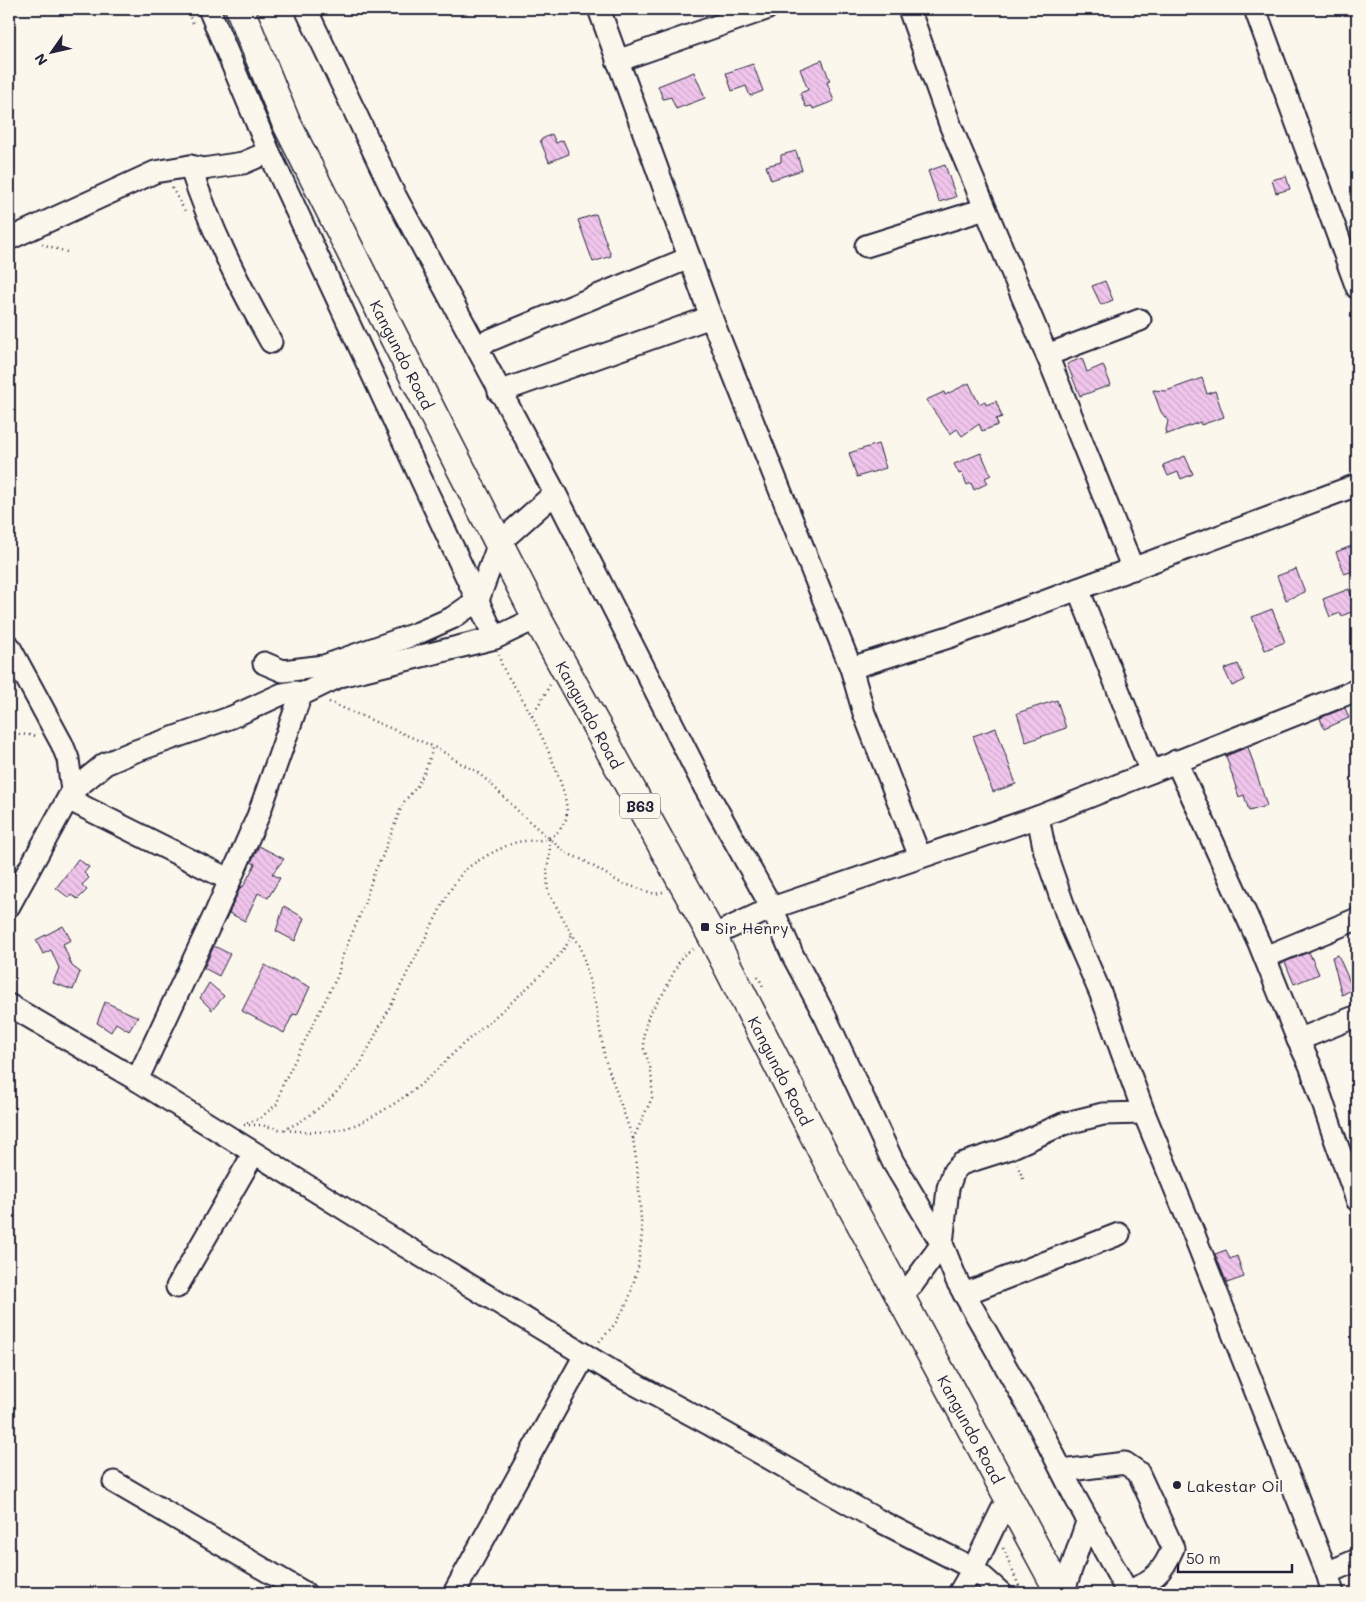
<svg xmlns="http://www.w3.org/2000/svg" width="1366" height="1602" font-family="Mali,sans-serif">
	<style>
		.building { fill: url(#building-back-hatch); stroke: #22223b }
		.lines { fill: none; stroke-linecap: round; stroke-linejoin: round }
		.minor-casing { stroke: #22223b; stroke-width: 25 }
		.highway-casing { stroke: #22223b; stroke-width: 31 }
		.path { stroke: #22223b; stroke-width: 2.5; stroke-dasharray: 1 4; stroke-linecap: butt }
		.minor { stroke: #fbf7ec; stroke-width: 21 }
		.highway { stroke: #fbf7ec; stroke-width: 28 }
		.poi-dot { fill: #22223b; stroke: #fbf7ec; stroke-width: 2 }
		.labels { text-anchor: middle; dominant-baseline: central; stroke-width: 4; stroke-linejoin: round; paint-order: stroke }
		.shield { fill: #fbf7ec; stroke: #636270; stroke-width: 1 }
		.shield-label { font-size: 15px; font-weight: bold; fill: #22223b }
		.street-label { font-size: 16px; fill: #22223b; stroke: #fbf7ec }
		.poi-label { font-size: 16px; fill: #22223b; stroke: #fbf7ec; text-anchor: start }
	</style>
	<defs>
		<pattern id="building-back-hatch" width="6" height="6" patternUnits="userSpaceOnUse" patternTransform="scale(1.25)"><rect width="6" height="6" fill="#f1c5ec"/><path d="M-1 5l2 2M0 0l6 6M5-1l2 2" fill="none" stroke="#cea9cb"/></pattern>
	</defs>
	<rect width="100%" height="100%" fill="#fbf7ec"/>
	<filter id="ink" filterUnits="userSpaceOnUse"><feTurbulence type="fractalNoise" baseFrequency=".02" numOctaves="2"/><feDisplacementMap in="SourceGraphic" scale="10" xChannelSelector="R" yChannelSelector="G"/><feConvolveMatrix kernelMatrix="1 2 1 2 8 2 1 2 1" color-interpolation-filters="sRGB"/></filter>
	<g filter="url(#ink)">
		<g class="building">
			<path d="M 822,60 L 830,81 L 827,82 L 834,101 L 813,109 L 812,106 L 806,107 L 800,93 L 808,90 L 800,69 Z"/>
			<path d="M 753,64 L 763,91 L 750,96 L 746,86 L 732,91 L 726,73 Z"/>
			<path d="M 694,72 L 705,98 L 676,109 L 671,97 L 663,99 L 658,86 Z"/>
			<path d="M 552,134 L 556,143 L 563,140 L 569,154 L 549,162 L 540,140 Z"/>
			<path d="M 796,151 L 802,170 L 771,180 L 766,166 L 781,162 L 781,155 Z"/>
			<path d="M 945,165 L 956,197 L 939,202 L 928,171 Z"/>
			<path d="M 1286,176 L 1290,189 L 1276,193 L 1272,180 Z"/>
			<path d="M 596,214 L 611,256 L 593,262 L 578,220 Z"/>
			<path d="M 1105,281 L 1113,300 L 1101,305 L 1092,286 Z"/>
			<path d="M 1082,358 L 1087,372 L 1103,365 L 1111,385 L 1080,396 L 1067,364 Z"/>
			<path d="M 1202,378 L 1207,394 L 1215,391 L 1224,417 L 1201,425 L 1200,422 L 1165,435 L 1168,421 L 1161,412 L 1153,390 L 1166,391 Z"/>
			<path d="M 969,383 L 979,404 L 985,401 L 986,405 L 996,401 L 1002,417 L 996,419 L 998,425 L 982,431 L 979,424 L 962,436 L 957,429 L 950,434 L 926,400 L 944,392 L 945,395 Z"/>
			<path d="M 878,444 L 886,468 L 857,477 L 849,453 Z"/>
			<path d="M 981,453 L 991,475 L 985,478 L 988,483 L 974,490 L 971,483 L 967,485 L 962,473 L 959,474 L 954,464 Z"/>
			<path d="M 1185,456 L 1193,474 L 1181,479 L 1178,472 L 1168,476 L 1163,465 Z"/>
			<path d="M 1357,544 L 1357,570 L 1344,574 L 1336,552 Z"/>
			<path d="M 1296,569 L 1305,592 L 1286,600 L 1277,576 Z"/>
			<path d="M 1349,589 L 1357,610 L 1341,616 L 1340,613 L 1330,617 L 1323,599 Z"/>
			<path d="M 1272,609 L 1285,642 L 1265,650 L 1252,617 Z"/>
			<path d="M 1238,664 L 1245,680 L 1232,686 L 1224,669 Z"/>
			<path d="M 1057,700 L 1066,728 L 1026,742 L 1017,713 Z"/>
			<path d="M 1345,708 L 1349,718 L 1324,729 L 1320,718 Z"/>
			<path d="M 996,728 L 1016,784 L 993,792 L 973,736 Z"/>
			<path d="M 1248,747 L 1267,806 L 1249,811 L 1244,795 L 1239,797 L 1226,756 Z"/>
			<path d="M 259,846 L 284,859 L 272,874 L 280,878 L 268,898 L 258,893 L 245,921 L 229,913 L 241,886 L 243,887 L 255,864 L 251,862 Z"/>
			<path d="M 78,859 L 89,867 L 84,873 L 89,878 L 82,885 L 87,890 L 78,899 L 71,895 L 69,898 L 56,888 Z"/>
			<path d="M 284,906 L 304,918 L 295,941 L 276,931 Z"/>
			<path d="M 63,926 L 71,940 L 63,944 L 72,966 L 80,972 L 73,990 L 53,983 L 59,968 L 51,950 L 43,954 L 36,940 Z"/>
			<path d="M 214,946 L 230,954 L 219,976 L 204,968 Z"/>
			<path d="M 1309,952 L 1319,974 L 1294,984 L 1285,962 Z"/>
			<path d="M 1338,955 L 1353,989 L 1342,995 L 1332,957 Z"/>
			<path d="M 265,965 L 291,980 L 292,978 L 310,987 L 297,1015 L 293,1014 L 284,1033 L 242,1011 Z"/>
			<path d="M 209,983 L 224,996 L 212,1010 L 200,998 Z"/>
			<path d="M 105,1002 L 138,1017 L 129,1031 L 116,1023 L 111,1032 L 97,1023 Z"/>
			<path d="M 1226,1250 L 1230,1259 L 1237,1256 L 1244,1277 L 1227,1283 L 1215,1254 Z"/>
		</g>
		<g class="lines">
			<g class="minor-casing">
				<g id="minor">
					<path d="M 209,9 L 269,152 L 495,638"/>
					<path d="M 306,9 L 391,188 L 555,493 L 705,788 L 772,908 L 793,956 L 825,1016 L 893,1162 L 942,1244 L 912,1285 L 900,1297"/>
					<path d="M 599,9 L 711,317 L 851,668 L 864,713 L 920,857"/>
					<path d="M 909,9 L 951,127 L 1047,355 L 1133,569"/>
					<path d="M 1255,9 L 1357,288"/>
					<path d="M 617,61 L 766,9"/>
					<path d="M 190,166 C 210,228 239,285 271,342"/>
					<path d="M 9,239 L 155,172 L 190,166 L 203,169 L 243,163 L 269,152"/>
					<path d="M 866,246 L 985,209"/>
					<path d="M 476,346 L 689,258"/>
					<path d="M 1047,355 L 1140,320"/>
					<path d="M 499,392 L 711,317"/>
					<path d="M 1078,589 L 1151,772"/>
					<path d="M 9,646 L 62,744 L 68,759 L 72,791"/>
					<path d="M 264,663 L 283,671 L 324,666 L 418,633 L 452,618 L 478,600 L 499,543 L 555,493"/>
					<path d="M 851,668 L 952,636 L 1357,485"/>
					<path d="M 1176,761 L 1259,943 L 1298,1040 L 1357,1016"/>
					<path d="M 68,799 L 230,880"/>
					<path d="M 1038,817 L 1045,852 L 1069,921 L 1100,992 L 1144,1113 L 1193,1232 L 1327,1573 L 1357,1560"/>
					<path d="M 9,906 L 72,791 L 105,764 L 133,752 L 232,717 L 282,694 L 293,692 L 305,693 L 340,676 L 495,638 L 537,618"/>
					<path d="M 712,936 L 772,908 L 1038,817 L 1357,690"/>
					<path d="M 1265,957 L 1357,919"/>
					<path d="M 9,1005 L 137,1080 L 380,1231 L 620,1376 L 709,1424 L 878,1520 L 974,1569 L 1001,1593"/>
					<path d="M 1298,1040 L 1310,1065 L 1335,1139 L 1357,1200"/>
					<path d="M 137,1080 L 216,912 L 258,816 L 301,694"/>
					<path d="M 177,1287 L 254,1153"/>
					<path d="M 964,1294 L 1119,1234"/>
					<path d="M 1062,1471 L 1125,1463 L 1138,1472 L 1173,1548 C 1161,1576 1153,1579 1127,1593"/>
					<path d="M 114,1482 L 305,1593"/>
					<path d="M 1327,1573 L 1333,1593"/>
					<path d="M 454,1593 L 585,1355"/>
					<path d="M 959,1593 C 978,1563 991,1530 1008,1498"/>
					<path d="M 1063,1593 L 1088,1519"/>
					<path d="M 1128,1593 L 1075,1497 L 1035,1418 L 957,1281 L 942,1244 L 948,1188 L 954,1171 L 961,1164 L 1008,1149 L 1063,1124 L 1103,1114 L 1144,1113"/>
				</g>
			</g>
			<g class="highway-casing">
				<g id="highway">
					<path id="s1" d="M 240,9 L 285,120 L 376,302 L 537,618 L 712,936 L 833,1172 L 1060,1593"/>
				</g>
			</g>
			<g class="path">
				<path d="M 185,9 L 195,26"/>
				<path d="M 172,188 L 185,211"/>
				<path d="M 42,244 L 70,253"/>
				<path d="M 329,702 L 432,746 L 447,754 L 460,763 L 474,770 L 489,782 L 522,815 L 566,853 L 583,860 L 619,882 L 655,894 L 663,892"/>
				<path d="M 532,716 L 550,685"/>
				<path d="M 9,733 L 37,736"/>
				<path d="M 549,839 L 550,853 L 547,871 L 548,892 L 572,934 L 581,947 L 596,1007 L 605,1059 L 633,1139 L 637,1165 L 642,1233 L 638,1267 L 629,1299 L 615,1324 L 598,1343"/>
				<path d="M 758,976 L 764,989"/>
				<path d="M 247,1123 L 259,1119 L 277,1104 L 283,1084 L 338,975 L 342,957 L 363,908 L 374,873 L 382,857 L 403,803 L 416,788 L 424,773 L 431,755 L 432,746"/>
				<path d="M 244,1125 L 261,1125 L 283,1130 L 300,1122 L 327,1102 L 346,1082 L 361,1063 L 449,892 C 454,885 459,876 465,870 C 474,862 500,848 511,844 C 530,836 549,848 562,826 C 563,824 565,822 566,819 C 573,796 535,721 522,698 C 514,684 502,672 499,655"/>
				<path d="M 285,1130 C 308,1132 329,1134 352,1126 C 373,1118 393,1105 411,1092 C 429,1079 445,1061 461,1046 C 485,1025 565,960 572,934"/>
				<path d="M 633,1139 L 652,1098 L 652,1081 L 650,1066 L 644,1049 L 644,1032 L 649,1014 L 664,992 L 682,956 L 695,948"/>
				<path d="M 1017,1164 L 1024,1181"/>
				<path d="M 1003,1548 L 1022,1593"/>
			</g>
			<use href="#minor" class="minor"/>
			<use href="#highway" class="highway"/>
		</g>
	</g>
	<g class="poi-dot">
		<rect x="700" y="922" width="10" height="10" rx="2.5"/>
		<circle cx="1177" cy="1485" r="5"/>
	</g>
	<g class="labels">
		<rect class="shield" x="620" y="793.5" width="40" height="25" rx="4"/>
		<g class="shield-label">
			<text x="640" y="806">B63</text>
		</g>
		<g class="street-label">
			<text stroke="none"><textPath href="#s1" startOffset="382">Kangundo Road</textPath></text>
			<text stroke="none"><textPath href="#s1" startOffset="788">Kangundo Road</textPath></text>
			<text stroke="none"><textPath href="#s1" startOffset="1192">Kangundo Road</textPath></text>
			<text stroke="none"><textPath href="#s1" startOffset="1598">Kangundo Road</textPath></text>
		</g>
		<g class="poi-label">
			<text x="715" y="927">Sir Henry</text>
			<text x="1187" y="1485">Lakestar Oil</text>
		</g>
	</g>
	<rect width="1366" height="1602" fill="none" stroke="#fbf7ec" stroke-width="30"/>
	<rect x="15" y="15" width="1336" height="1572" fill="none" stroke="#22223b" stroke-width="2" filter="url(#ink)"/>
	<g transform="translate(52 52) rotate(236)" stroke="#fbf7ec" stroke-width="4" paint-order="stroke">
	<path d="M0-4L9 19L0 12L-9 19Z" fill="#22223b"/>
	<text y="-8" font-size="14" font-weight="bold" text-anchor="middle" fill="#22223b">N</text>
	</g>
	<path d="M1178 1564v8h114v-8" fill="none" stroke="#22223b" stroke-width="2.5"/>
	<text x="1186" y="1564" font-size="15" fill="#22223b" stroke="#fbf7ec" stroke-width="4" paint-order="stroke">50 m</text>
</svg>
